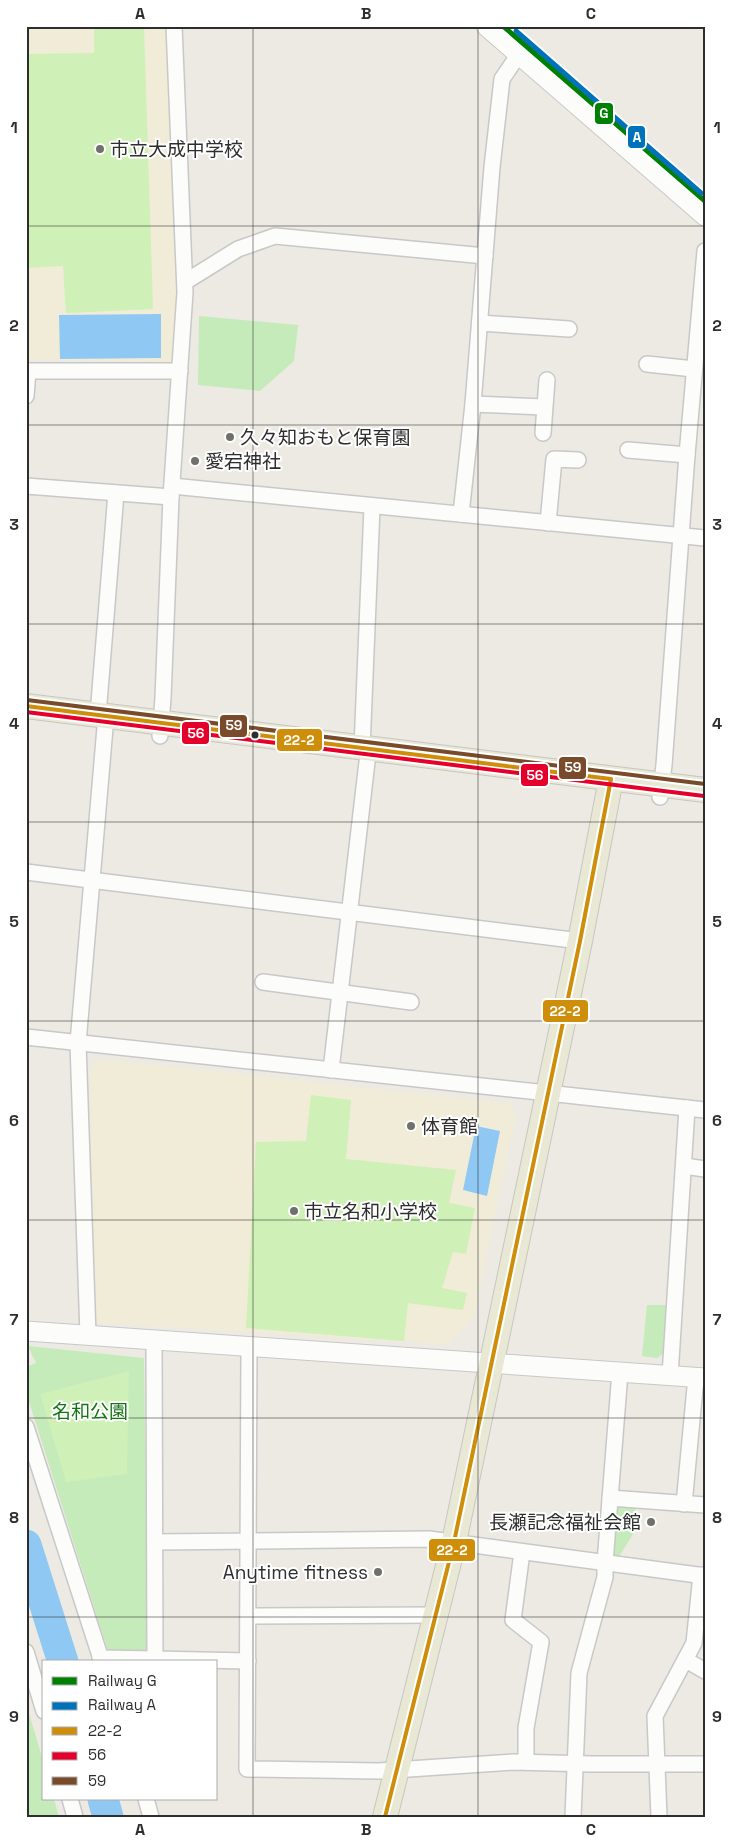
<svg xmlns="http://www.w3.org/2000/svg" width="731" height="1843" font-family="'Space Grotesk','Noto Sans JP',sans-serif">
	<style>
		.education { fill: #f0ecd7 }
		.green { fill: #c4ebb9 }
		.pitch { fill: #cff0b6 }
		.water { fill: #90c8f4 }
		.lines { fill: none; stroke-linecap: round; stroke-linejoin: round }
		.river { stroke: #90c8f4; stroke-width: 31 }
		.minor-casing { stroke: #c9c8c8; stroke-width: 18 }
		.tertiary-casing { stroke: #c9c8c8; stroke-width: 21 }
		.primary-casing { stroke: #c6c6c3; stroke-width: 26 }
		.minor { stroke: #fcfcfb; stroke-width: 15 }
		.tertiary { stroke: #fcfcfb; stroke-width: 19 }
		.primary { stroke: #e9e8d4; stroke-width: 24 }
		.bus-1-casing { stroke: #fff; stroke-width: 8 }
		.bus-2-casing { stroke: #fff; stroke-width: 8 }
		.bus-3-casing { stroke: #fff; stroke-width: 8 }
		.bus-1 { stroke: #cf8e09; stroke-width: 4 }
		.bus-2 { stroke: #e4002b; stroke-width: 4 }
		.bus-3 { stroke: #7a4b2a; stroke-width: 4 }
		.rail-1-casing { stroke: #fff; stroke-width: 9 }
		.rail-2-casing { stroke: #fff; stroke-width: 9 }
		.rail-1 { stroke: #008000; stroke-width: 5 }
		.rail-2 { stroke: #0072ba; stroke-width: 5 }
		.grid { fill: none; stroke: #2e2e2e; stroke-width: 1; stroke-opacity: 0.55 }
		.poi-dot { fill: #70706d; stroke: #fff; stroke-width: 2 }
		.bus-dot { fill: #2e2e2e; stroke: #fff; stroke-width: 2 }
		.labels { text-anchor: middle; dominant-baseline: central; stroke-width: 4; stroke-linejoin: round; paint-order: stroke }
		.poi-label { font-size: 19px; fill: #2e2e2e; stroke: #fff; text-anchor: start }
		.park-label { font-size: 19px; fill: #157513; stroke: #fff }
		.line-badge { stroke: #fff; stroke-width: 2 }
		.badge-label { font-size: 14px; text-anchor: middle; font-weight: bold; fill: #fff }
		.neatline { fill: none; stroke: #2e2e2e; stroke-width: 2 }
		.grid-label { font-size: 16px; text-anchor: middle; font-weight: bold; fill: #2e2e2e }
	</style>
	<rect width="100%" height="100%" fill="#eceae3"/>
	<g class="education">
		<path d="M 26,26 L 168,26 L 180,272 L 175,362 L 26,360 Z"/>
		<path d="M 103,1059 L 507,1103 L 516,1114 L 473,1319 L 448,1344 L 98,1323 L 93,1318 L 90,1066 Z"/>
	</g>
	<g class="green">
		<path d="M 199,316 L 298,325 L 294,361 L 260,391 L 198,385 Z"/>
		<path d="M 647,1305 L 668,1305 L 665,1352 L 657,1358 L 642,1356 Z"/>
		<path d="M 28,1346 L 144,1358 L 148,1652 L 108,1651 L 26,1392 L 26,1367 L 36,1363 Z"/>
		<path d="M 622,1503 L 636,1505 L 633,1534 L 617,1560 L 611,1559 L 614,1509 Z"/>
		<path d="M 26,1703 L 44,1764 L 44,1799 L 54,1799 L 59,1817 L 26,1817 Z"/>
	</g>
	<g class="pitch">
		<path d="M 94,26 L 144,26 L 153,309 L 66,313 L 63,266 L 26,268 L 26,54 L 94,53 Z"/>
		<path d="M 311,1095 L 351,1100 L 346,1159 L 456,1170 L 449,1203 L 475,1208 L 466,1254 L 453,1252 L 442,1288 L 467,1293 L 463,1310 L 408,1303 L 404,1341 L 246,1328 L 256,1142 L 306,1141 Z"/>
		<path d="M 129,1371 L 127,1474 L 66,1482 L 40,1394 Z"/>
	</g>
	<g class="water">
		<path d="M 161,314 L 161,358 L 60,359 L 59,315 Z"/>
		<path d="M 476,1126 L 500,1131 L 487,1196 L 463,1190 Z"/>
	</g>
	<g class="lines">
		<g class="river">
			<path d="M 26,1545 L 63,1662"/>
			<path d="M 103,1799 L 108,1817"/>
		</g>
		<g class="minor-casing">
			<g id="minor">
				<path d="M 185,282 L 238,249 L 275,236 L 485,256"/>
				<path d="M 480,323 L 569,329"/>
				<path d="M 647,364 L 694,369"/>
				<path d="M 26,371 L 180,371"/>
				<path d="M 26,396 L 28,371"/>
				<path d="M 473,404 L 544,407"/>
				<path d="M 543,433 L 547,380"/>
				<path d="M 628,450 L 687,455"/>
				<path d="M 26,486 L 171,497"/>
				<path d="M 172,486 L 705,538"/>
				<path d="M 461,514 L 473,404 L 492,167 L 502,79 L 519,54"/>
				<path d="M 548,523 L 554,459 L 578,460"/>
				<path d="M 98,715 L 116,493"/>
				<path d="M 160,736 L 163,698 L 171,497 L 185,292 L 174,26"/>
				<path d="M 362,748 L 372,507"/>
				<path d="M 660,797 L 664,765 L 687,455 L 705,251"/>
				<path d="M 26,872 L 580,941"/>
				<path d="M 263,982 L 411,1002"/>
				<path d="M 26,1037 L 705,1110"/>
				<path d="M 331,1070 L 367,762"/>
				<path d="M 684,1166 L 705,1169"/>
				<path d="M 88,1335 L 78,1043 L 106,716"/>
				<path d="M 154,1340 L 155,1659 L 248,1661"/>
				<path d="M 249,1347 L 247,1769 L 379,1771 L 513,1762 L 592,1764 L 705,1764"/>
				<path d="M 670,1376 L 687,1108"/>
				<path d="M 26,1427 L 102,1662"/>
				<path d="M 610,1498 L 705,1505"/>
				<path d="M 684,1504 L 696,1377"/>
				<path d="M 155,1542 L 429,1539 L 705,1576"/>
				<path d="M 522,1552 L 513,1620 L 541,1642 L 526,1728 L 526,1762"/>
				<path d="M 248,1616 L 436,1615"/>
				<path d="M 26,1652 L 44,1711"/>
				<path d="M 100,1658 L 155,1659"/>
				<path d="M 686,1660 L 705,1671"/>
				<path d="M 70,1799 L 75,1817"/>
				<path d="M 146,1799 L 151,1817"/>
				<path d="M 573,1817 L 579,1673 L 605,1577 L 605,1563 L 620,1372"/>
				<path d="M 659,1817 L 655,1716 L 694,1643 L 701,1575"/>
			</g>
		</g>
		<g class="tertiary-casing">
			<g id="tertiary">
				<path d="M 486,26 L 705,216"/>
				<path d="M 26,1331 L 705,1378"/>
			</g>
		</g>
		<g class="primary-casing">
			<g id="primary">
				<path d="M 26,706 L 705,790"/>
				<path d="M 385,1817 L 454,1542 L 580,941 L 611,779"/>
			</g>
		</g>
		<use href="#minor" class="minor"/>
		<use href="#tertiary" class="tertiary"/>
		<use href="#primary" class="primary"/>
		<g class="bus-1-casing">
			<path id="bus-1" d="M 26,706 L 611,779 L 580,941 L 454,1542 L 385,1817"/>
		</g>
		<g class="bus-2-casing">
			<path id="bus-2" d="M 26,712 L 704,796"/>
		</g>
		<g class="bus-3-casing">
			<path id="bus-3" d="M 27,700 L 705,784"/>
		</g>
		<use href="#bus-1" class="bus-1"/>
		<use href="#bus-2" class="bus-2"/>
		<use href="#bus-3" class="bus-3"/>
		<g class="rail-1-casing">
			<path id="rail-1" d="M 503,26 L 705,201"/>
		</g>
		<g class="rail-2-casing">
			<path id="rail-2" d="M 516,31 L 701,193"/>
		</g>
		<use href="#rail-1" class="rail-1"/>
		<use href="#rail-2" class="rail-2"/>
	</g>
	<path class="grid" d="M 253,26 L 253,1817M 478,26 L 478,1817M 26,226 L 705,226M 26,425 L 705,425M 26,624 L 705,624M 26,822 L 705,822M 26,1021 L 705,1021M 26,1220 L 705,1220M 26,1418 L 705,1418M 26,1617 L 705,1617"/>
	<g class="poi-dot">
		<circle cx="100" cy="149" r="5"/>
		<circle cx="230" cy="437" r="5"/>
		<circle cx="195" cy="461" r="5"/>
		<circle cx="411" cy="1126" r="5"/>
		<circle cx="294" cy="1211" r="5"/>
		<circle cx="651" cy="1522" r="5"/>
		<circle cx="378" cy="1572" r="5"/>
	</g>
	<circle class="bus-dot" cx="255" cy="735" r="4.5"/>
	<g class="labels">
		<g class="poi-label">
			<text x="110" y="149">市立大成中学校</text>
			<text x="240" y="437">久々知おもと保育園</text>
			<text x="205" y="461">愛宕神社</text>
			<text x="421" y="1126">体育館</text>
			<text x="304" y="1211">市立名和小学校</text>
			<text x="641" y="1522" text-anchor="end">長瀬記念福祉会館</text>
			<text x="368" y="1572" text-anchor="end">Anytime fitness</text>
		</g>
		<g class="park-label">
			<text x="90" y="1411">名和公園</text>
		</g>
	</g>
	<g class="line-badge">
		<rect x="594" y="102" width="20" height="23" rx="5" fill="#008000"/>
		<rect x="627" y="125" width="19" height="24" rx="5" fill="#0072ba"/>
		<rect x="219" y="714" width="29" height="24" rx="5" fill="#7a4b2a"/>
		<rect x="181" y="721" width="29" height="24" rx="5" fill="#e4002b"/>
		<rect x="276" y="728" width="47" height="24" rx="5" fill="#cf8e09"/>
		<rect x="558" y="756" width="29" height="24" rx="5" fill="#7a4b2a"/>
		<rect x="520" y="763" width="29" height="24" rx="5" fill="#e4002b"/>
		<rect x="542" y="999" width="47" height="24" rx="5" fill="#cf8e09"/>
		<rect x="428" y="1538" width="48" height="24" rx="5" fill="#cf8e09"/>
	</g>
	<g class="badge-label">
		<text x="604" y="118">G</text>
		<text x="637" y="142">A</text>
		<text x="234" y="730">59</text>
		<text x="196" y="738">56</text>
		<text x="299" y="745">22-2</text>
		<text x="573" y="772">59</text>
		<text x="535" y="780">56</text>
		<text x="565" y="1016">22-2</text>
		<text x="452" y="1555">22-2</text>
	</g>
	<rect width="731" height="1843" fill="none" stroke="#ffffff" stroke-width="55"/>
	<rect x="42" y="1660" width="175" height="140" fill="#ffffff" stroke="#ababab"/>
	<rect x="52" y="1677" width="25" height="8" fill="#008000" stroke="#ababab"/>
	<text x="88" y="1686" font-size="15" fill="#2e2e2e">Railway G</text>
	<rect x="52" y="1702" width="25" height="8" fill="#0072ba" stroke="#ababab"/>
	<text x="88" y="1710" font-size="15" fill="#2e2e2e">Railway A</text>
	<rect x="52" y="1727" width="25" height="8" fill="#cf8e09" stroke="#ababab"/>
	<text x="88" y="1736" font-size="15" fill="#2e2e2e">22-2</text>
	<rect x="52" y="1752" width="25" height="8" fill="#e4002b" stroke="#ababab"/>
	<text x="88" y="1760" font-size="15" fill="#2e2e2e">56</text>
	<rect x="52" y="1777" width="25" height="8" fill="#7a4b2a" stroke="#ababab"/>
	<text x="88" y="1786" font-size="15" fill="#2e2e2e">59</text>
	<rect x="28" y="28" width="676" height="1788" class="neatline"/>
	<g class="grid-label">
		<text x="140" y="19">A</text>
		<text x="366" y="19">B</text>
		<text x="591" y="19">C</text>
		<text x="14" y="133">1</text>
		<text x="717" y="133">1</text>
		<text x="14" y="331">2</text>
		<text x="717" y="331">2</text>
		<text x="14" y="530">3</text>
		<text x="717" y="530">3</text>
		<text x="14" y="729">4</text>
		<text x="717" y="729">4</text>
		<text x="14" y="927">5</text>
		<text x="717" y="927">5</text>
		<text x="14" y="1126">6</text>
		<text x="717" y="1126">6</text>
		<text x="14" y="1325">7</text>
		<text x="717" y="1325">7</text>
		<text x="14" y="1523">8</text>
		<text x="717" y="1523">8</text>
		<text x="14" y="1722">9</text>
		<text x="717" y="1722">9</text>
		<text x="140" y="1835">A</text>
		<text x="366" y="1835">B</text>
		<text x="591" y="1835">C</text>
	</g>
</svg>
